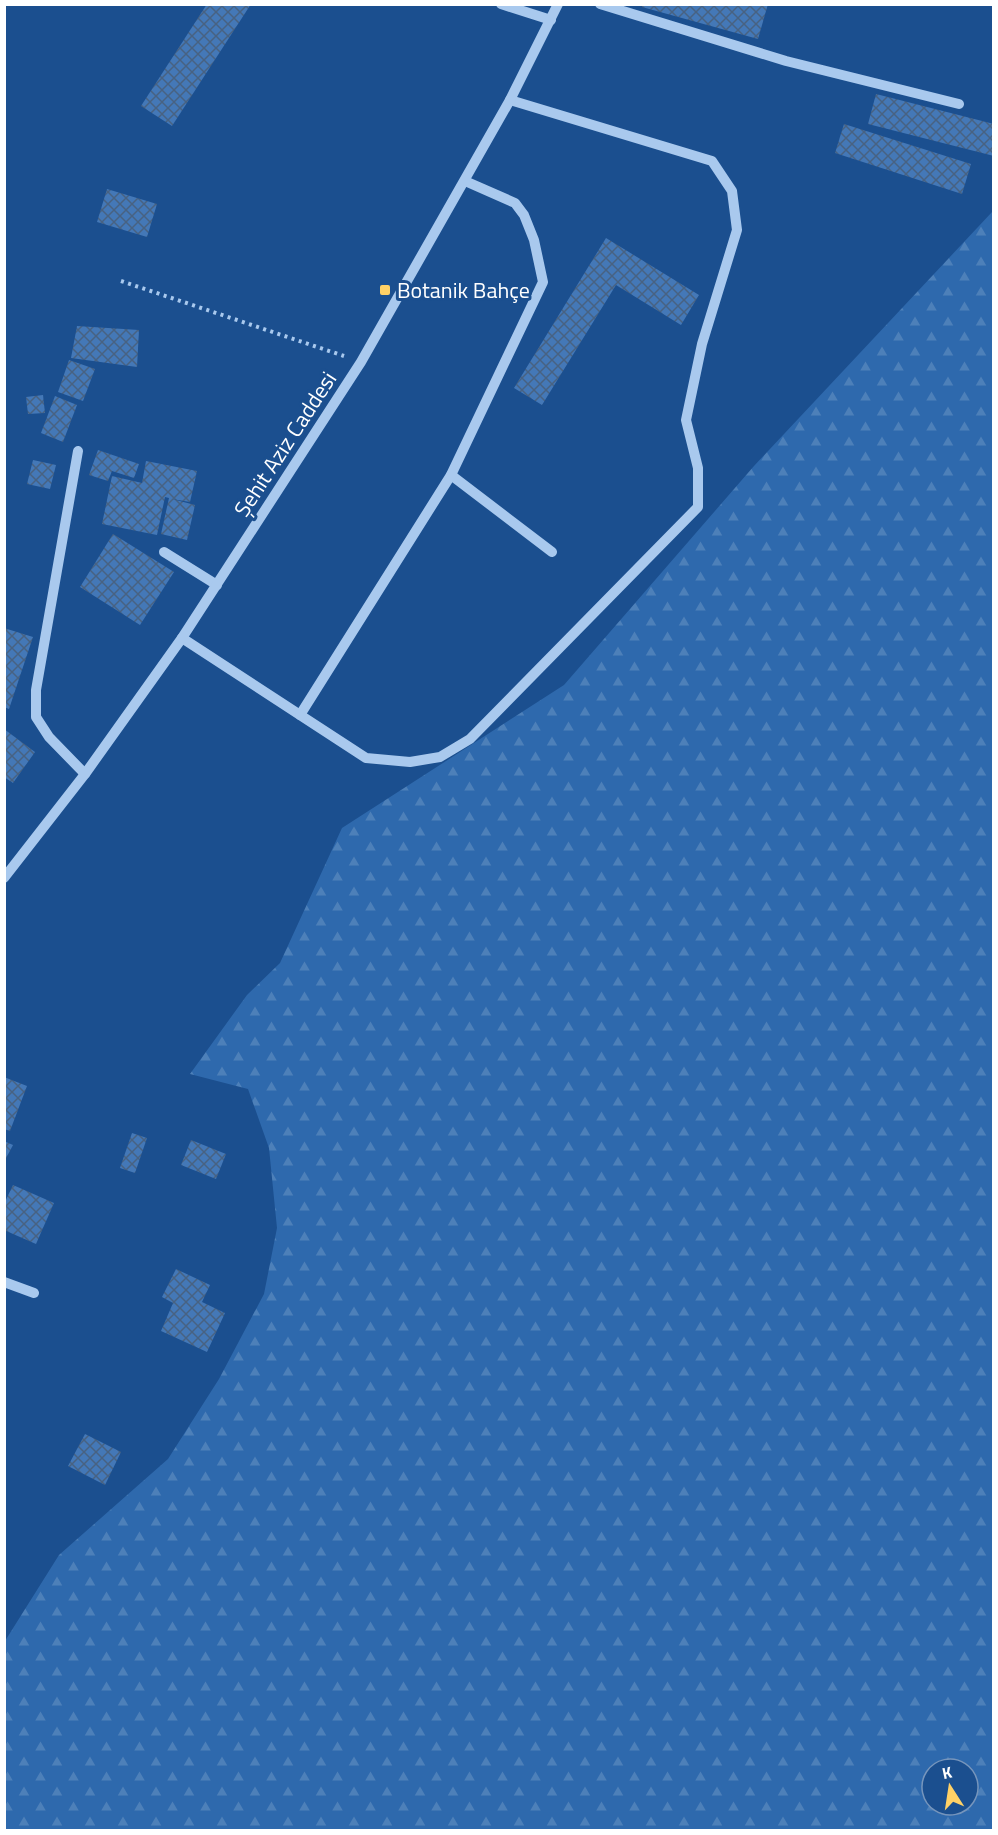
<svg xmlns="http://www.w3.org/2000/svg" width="998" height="1835" font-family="'Titillium Web',sans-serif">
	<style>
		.forest { fill: url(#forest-firs); fill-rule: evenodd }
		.building { fill: url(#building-cross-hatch) }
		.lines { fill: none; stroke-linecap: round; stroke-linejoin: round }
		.path { stroke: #a9c9ee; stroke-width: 4; stroke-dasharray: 3 4.5; stroke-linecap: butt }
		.minor { stroke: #a9c9ee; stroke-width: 10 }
		.poi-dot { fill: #ffd166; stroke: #1b4f8f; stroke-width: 2 }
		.labels { text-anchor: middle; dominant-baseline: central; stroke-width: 6; stroke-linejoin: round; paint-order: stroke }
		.poi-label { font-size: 22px; fill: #fff; stroke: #1b4f8f; text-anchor: start }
		.street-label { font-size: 22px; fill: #fff; stroke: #1b4f8f }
	</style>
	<defs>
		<pattern id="forest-firs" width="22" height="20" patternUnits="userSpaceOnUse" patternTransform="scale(1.5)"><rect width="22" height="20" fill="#2e69ad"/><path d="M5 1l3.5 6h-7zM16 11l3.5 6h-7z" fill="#4d80b9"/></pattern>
		<pattern id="building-cross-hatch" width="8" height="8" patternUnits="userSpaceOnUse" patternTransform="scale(1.5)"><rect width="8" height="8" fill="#4478b7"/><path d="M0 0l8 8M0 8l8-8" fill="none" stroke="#486282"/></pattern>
	</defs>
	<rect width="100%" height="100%" fill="#1b4f8f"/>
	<path class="forest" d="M 993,211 L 993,1830 L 5,1830 L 5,1641 L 59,1555 L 168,1459 L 219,1379 L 264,1294 L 277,1228 L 269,1148 L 248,1089 L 190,1074 L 247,995 L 280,963 L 342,828 L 564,685 L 754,466 ZM 932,1769 L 968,1769 L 968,1805 L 932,1805 Z"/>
	<g class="building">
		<path d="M 207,4 L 251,4 L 172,126 L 141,106 Z"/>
		<path d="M 642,4 L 768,4 L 758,39 L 642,7 Z"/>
		<path d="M 876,94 L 994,124 L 994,156 L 868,124 Z"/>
		<path d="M 844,124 L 971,164 L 962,194 L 835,153 Z"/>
		<path d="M 107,189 L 157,204 L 147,237 L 97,222 Z"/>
		<path d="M 606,238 L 699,295 L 681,325 L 616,285 L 542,405 L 514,388 Z"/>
		<path d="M 77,326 L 139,330 L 137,367 L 71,358 Z"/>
		<path d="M 69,360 L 95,369 L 83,401 L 58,392 Z"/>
		<path d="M 43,395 L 45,413 L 28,414 L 26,397 Z"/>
		<path d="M 55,396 L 77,405 L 63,442 L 41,433 Z"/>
		<path d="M 98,450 L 139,464 L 134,478 L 112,471 L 108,481 L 89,475 Z"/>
		<path d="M 33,460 L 56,465 L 50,489 L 27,484 Z"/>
		<path d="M 146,461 L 197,471 L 190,502 L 172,499 L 195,505 L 187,540 L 161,534 L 169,498 L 165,497 L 157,535 L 102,524 L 112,476 L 142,483 Z"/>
		<path d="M 113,534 L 174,572 L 140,625 L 80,587 Z"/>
		<path d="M 4,628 L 33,637 L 9,709 L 4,707 Z"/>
		<path d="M 4,729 L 35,752 L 13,783 L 4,777 Z"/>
		<path d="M 4,1077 L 27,1086 L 10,1131 L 4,1129 Z"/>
		<path d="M 132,1133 L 147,1138 L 135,1173 L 120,1168 Z"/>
		<path d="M 191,1140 L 226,1154 L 216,1179 L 181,1165 Z"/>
		<path d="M 4,1141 L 13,1145 L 4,1162 Z"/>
		<path d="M 13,1185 L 54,1203 L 36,1244 L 4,1230 L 4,1204 Z"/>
		<path d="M 176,1269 L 210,1285 L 202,1302 L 225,1313 L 207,1352 L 161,1331 L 173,1303 L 162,1297 Z"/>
		<path d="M 85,1434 L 121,1452 L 105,1485 L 68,1466 Z"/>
	</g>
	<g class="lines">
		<path class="path" d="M 121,281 L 344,356"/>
		<g class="minor">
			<path d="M 501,4 L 551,20"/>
			<path d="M 600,4 L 786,61 L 959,104"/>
			<path d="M 78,451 L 36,690 L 36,717 L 49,737 L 85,774"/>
			<path d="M 451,475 L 552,552"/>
			<path d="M 164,552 L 217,585"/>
			<path d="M 182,638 L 366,758 L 410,762 L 440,757 L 470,739 L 698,507 L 698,468 L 686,420 L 702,344 L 737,230 L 732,191 L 712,161 L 510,100"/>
			<path d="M 300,715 L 451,475 L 543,282 L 534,240 L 524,215 L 515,203 L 465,181"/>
			<path d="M 4,878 L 85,774 L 182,638 L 361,362 L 510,100 L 558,4"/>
			<path d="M 4,1282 L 34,1293"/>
		</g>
	</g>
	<rect class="poi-dot" x="379" y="284" width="12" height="12" rx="3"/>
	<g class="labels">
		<g class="poi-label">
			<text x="397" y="290">Botanik Bahçe</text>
		</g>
		<g class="street-label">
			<text transform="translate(285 444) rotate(-57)">Şehit Aziz Caddesi</text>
		</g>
	</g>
	<rect width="998" height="1835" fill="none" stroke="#ffffff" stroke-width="12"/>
	<g transform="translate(950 1787) rotate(348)"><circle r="28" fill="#1b4f8f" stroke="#7695bc" stroke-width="1.5"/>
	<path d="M0-4.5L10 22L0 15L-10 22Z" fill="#ffd166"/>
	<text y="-9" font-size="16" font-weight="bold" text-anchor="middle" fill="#ffffff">K</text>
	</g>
</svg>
